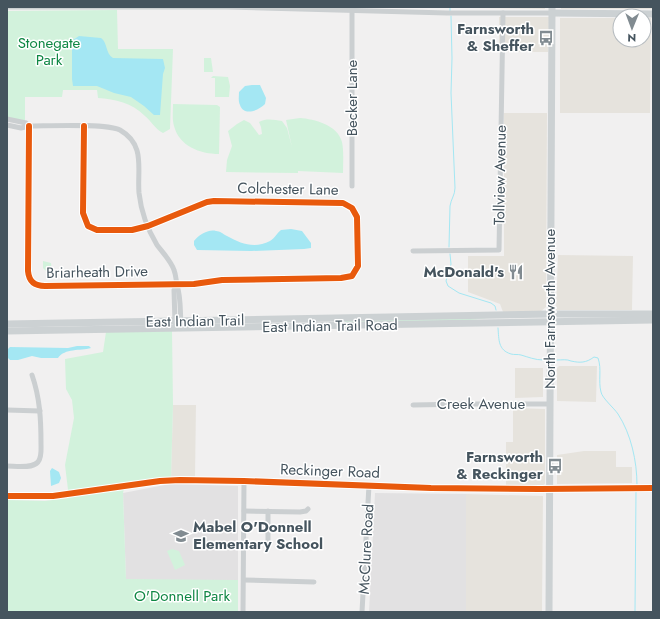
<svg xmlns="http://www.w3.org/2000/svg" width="660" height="619" font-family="Jost,sans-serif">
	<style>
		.commercial { fill: #e6e3dd }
		.education { fill: #e2e1e2 }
		.green { fill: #d2f2dc }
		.water { fill: #a4e7f3 }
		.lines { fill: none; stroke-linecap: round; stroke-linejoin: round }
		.stream { stroke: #a4e7f3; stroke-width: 1 }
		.street { stroke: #cbcfd1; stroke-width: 5 }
		.secondary { stroke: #ccd1d3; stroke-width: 7 }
		.cycleway-casing { stroke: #fff; stroke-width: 8 }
		.cycleway { stroke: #e8590c; stroke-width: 6 }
		.labels { text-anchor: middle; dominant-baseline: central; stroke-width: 3; stroke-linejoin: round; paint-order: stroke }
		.poi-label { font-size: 15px; font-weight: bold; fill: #45545e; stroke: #fff; text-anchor: end }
		.park-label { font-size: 15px; fill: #0f8744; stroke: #fff }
		.street-label { font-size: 15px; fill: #45545e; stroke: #fff }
	</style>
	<rect width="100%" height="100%" fill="#f1f0f0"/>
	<g class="commercial">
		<path d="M 471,7 L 545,7 L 545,9 L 471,8 Z"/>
		<rect x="561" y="7" width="92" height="2"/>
		<path d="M 499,17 L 549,17 L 548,52 L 499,52 Z"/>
		<path d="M 560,18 L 620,18 L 620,40 L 644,40 L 644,18 L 651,18 L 650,113 L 560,113 Z"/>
		<path d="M 504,113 L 547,113 L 546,307 L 540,312 L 503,312 L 500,304 L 468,292 L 468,256 L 504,256 Z"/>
		<path d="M 558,255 L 633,256 L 632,310 L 556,310 Z"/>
		<path d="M 559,366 L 597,366 L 596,402 L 557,401 L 557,368 Z"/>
		<path d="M 515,368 L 543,368 L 543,397 L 515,398 Z"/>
		<path d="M 173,405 L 196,405 L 195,479 L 171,478 Z"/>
		<path d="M 513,408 L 545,409 L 545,484 L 541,486 L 506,485 L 506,442 L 513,442 Z"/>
		<path d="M 584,451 L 616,451 L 616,467 L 632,467 L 632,483 L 557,484 L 557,455 Z"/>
		<path d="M 466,494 L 543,496 L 542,612 L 466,612 Z"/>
	</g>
	<g class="education">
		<path d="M 170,484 L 238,486 L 238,580 L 126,580 L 123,493 Z"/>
		<path d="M 375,493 L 466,494 L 466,612 L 369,612 Z"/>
	</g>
	<g class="green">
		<path d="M 117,10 L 118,49 L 173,49 L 170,129 L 163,133 C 156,130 151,121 145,116 C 132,103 115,99 98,98 L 97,90 L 63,90 L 62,97 L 25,97 L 25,121 L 7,117 L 7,11 Z"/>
		<path d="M 204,58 L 211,58 L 213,72 L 204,72 Z"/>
		<path d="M 213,76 L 228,77 L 230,86 L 229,97 L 215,97 L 215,78 L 211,78 Z"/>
		<path d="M 173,104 L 217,105 L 220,107 L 219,154 C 200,154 179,146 174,126 C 172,119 173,111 173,104 Z"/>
		<path d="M 300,118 C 314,119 338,125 342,142 C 344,152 343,163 343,173 L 298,171 L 298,173 L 226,172 L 227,160 L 232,146 L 228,131 L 237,124 L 244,120 L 250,123 L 259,135 L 262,134 L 261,127 L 259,122 C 267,118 274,120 282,121 L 287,128 L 292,147 L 286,120 Z"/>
		<path d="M 43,261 L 51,263 L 52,271 L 46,271 L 43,268 Z"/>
		<path d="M 488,318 L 462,321 L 345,322 L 345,321 Z"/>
		<path d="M 172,331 L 173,405 L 171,478 L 125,484 L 123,493 L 126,579 L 238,580 L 238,612 L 7,612 L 7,500 L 45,501 L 69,498 L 65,465 L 74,418 L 72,400 L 66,389 L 65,359 L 103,352 L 106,332 Z"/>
		<path d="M 172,549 L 179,551 L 185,565 L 175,570 L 167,551 Z"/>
	</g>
	<g class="water">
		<path d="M 79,36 L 101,38 C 108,43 105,53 113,58 L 163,59 L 165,68 L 163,74 L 160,115 L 154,115 L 144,106 L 131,97 L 114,93 L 97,86 L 73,86 L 72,79 L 72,44 L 73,40 Z"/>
		<path d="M 252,85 L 260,85 L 266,98 L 265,104 C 259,110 244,117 240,105 C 238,101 239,96 239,92 L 245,86 Z"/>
		<path d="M 291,229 L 302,231 L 311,243 L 311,248 L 304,249 L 251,251 L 197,250 L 194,245 L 194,241 C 199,235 208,229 216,231 C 220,231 223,234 227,236 C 241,244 255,249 270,241 C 275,238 277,233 281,230 Z"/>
		<path d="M 77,346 L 89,346 L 91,348 C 80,351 65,348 58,358 L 41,358 L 32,356 L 18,360 L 10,360 L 8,358 L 7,350 L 10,347 L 68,348 Z"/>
		<path d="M 52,468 L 59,472 L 61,478 L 59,483 L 51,486 L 50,471 Z"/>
	</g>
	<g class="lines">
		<g class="stream">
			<path d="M 450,7 L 450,11"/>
			<path d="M 449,247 L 450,206 C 451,199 455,195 455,188 L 451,93 L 452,58 L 451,16"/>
			<path d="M 450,254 L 451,264 L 446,281 L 448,286 L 459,293 L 491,303 L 495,306 L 496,310"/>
			<path d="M 498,328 C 499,340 498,350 511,354 C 514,355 518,354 521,355 C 528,357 535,360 543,360"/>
			<path d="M 557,360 C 562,360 567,359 571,361 C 580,363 586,363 594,357 L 598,358 C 602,369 598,381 601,392 C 602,398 614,408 618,414 C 631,434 637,461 637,485"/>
			<path d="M 635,612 L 636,491"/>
		</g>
		<g class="street">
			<path d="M 7,7 L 227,7 L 447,13 L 552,13"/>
			<path d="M 352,10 L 352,186"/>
			<path d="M 7,119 L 26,123 L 29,126"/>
			<path d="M 7,125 L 21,128 L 29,126 C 48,126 106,123 120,130 C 146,145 137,169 139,193 C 141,211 148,230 157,245 C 163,253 171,261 174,270 C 176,275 176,280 177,285 C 181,297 180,311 181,324"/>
			<path d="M 29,126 L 28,271 C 29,282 35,286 45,286 L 194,284 L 222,280 L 341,278 L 352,276 L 358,266 L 357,217 L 352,208 L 343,203 L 214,201 L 207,202 L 148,226 L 132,230 L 97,230 L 88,226 L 83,213 L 84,126"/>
			<path d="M 413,251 L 499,250 L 503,13"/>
			<path d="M 175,323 L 174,290 L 177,284"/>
			<path d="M 413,405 L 468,404 L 550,404"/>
			<path d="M 7,410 L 40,411"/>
			<path d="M 7,466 C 15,466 32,469 38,462 C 42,457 41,449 41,444 C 41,420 40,398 32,375"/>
			<path d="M 7,496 L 53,496 L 160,481 L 180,480 L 244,481 L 431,488 L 540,489 L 653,488"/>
			<path d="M 244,511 L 300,512 L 306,511 L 308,509"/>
			<path d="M 268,545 L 268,511"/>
			<path d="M 244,580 L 314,582"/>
			<path d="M 243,612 L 244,481"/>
			<path d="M 362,612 L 369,485"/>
		</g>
		<g class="secondary">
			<path d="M 552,13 L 653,14"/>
			<path d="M 7,324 L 550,314 L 653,314"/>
			<path d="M 7,331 L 653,320"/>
			<path d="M 549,612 L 552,7"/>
		</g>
		<g class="cycleway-casing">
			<g id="cycleway">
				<path d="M 29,126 L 28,271 C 29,282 35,286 45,286 L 194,284 L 222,280 L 341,278 L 352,276 L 358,266 L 357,217 L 352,208 L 343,203 L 214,201 L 207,202 L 148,226 L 132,230 L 97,230 L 88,226 L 83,213 L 84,126"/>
				<path d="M 7,496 L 53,496 L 160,481 L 180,480 L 244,481 L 431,488 L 540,489 L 653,488"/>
			</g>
		</g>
		<use href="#cycleway" class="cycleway"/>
	</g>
	<defs>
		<g id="bus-bare" transform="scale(1.2)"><path d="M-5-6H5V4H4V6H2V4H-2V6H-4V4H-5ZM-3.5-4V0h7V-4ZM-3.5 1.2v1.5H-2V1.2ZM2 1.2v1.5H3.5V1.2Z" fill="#818b91" stroke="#fff" stroke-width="2.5" paint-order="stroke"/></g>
		<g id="restaurant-bare" transform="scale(1.2)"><path d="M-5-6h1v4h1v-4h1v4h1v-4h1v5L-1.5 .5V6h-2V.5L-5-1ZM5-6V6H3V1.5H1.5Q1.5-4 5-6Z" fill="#818b91" stroke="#fff" stroke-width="2.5" paint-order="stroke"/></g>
		<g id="school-bare" transform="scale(1.2)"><path d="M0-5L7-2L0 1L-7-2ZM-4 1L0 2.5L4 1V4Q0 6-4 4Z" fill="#818b91" stroke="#fff" stroke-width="2.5" paint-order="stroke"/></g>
	</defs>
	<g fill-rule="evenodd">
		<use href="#bus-bare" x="546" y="38"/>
		<use href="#restaurant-bare" x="516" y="272"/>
		<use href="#bus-bare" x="555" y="466"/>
		<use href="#school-bare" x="181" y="536"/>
	</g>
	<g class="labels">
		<g class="poi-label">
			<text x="534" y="29">Farnsworth<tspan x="534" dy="17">&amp; Sheffer</tspan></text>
			<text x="504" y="272">McDonald's</text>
			<text x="543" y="457">Farnsworth<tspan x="543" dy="17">&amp; Reckinger</tspan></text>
			<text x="193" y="527" text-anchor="start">Mabel O'Donnell<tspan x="193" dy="17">Elementary School</tspan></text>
		</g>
		<g class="park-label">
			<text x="49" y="43">Stonegate<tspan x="49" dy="17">Park</tspan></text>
			<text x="182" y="596">O'Donnell Park</text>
		</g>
		<g class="street-label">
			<text transform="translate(352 98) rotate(-90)">Becker Lane</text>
			<text transform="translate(500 175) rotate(-89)">Tollview Avenue</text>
			<text transform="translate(288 189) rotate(1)">Colchester Lane</text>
			<text transform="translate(97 272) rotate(-1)">Briarheath Drive</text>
			<text transform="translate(550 309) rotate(-90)">North Farnsworth Avenue</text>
			<text transform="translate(195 321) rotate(-1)">East Indian Trail</text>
			<text transform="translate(330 326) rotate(-1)">East Indian Trail Road</text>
			<text x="481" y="404">Creek Avenue</text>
			<text transform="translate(330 471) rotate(2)">Reckinger Road</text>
			<text transform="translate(366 549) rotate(-87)">McClure Road</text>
		</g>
	</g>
	<rect width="660" height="619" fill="none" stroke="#45545e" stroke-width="16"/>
	<g transform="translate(632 28) rotate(181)"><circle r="19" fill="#ffffff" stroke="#b5bbbf"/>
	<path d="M0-3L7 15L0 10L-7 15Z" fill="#818b91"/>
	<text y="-6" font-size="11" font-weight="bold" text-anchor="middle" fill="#45545e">N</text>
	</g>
</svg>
